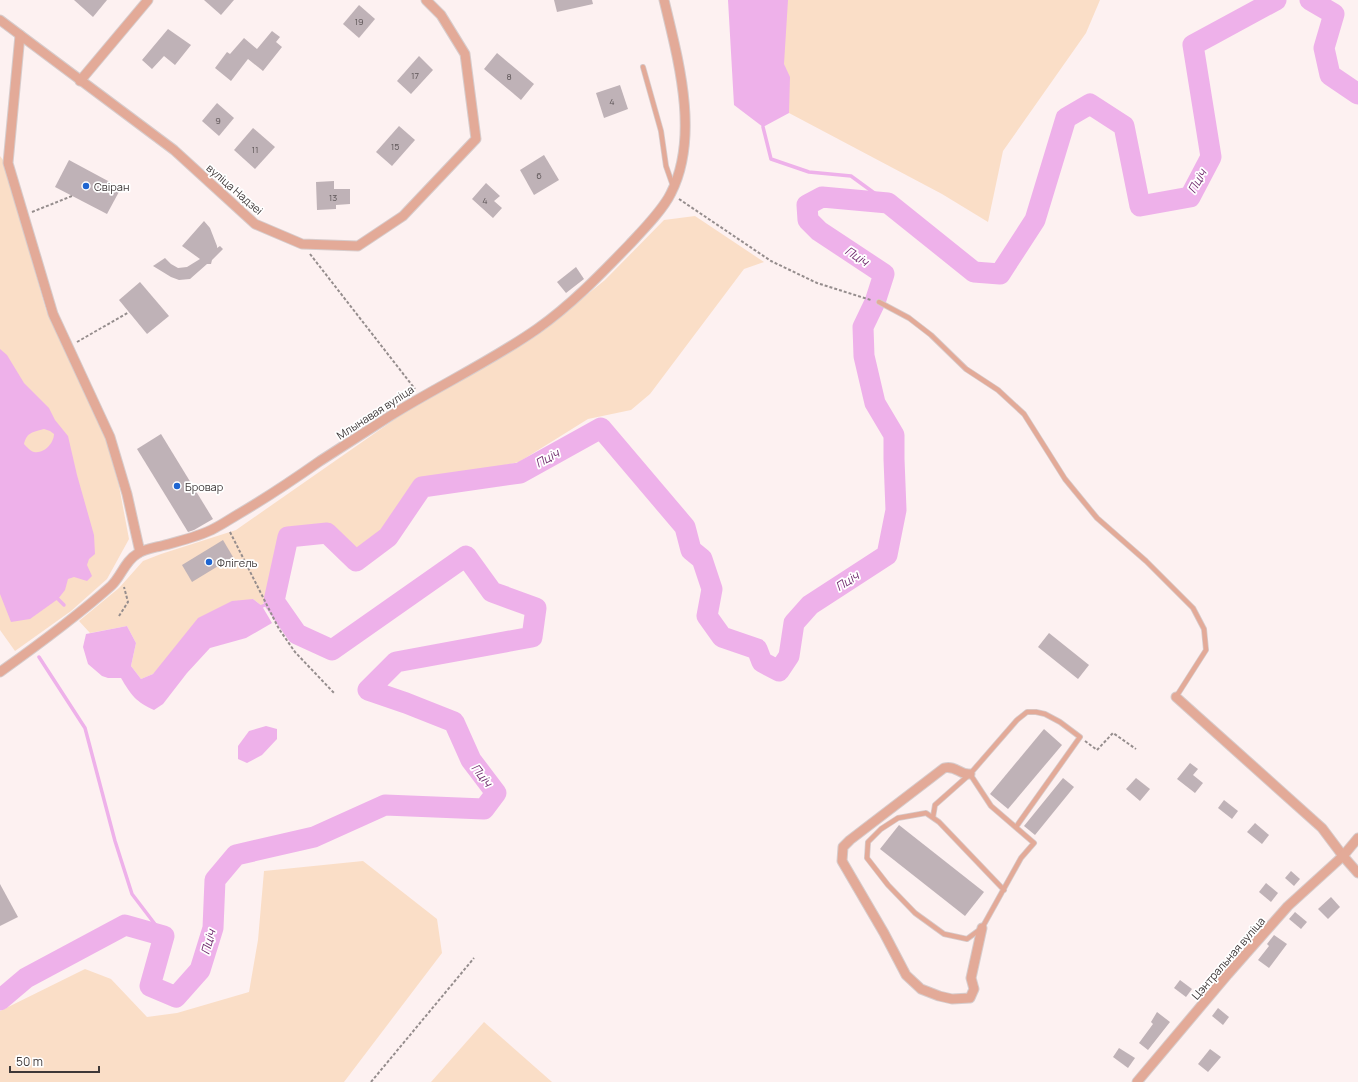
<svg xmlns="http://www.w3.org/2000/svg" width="1358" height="1082" font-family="Manrope,sans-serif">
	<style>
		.green { fill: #fadec7 }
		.water { fill: #eeb1ea; fill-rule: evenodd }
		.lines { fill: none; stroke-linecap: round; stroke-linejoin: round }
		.stream { stroke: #eeb1ea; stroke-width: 3.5 }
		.river { stroke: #eeb1ea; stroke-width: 21 }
		.building { fill: #bfb2b7 }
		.lane-casing { stroke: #d7cccc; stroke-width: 6 }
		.street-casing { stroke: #d7cccc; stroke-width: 11 }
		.path { stroke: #958d8d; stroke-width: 2; stroke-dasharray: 3 2; stroke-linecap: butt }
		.lane { stroke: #e3aa98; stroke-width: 4.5 }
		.street { stroke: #e3aa98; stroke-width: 9 }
		.poi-dot { fill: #1e65d1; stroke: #fff; stroke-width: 1.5 }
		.labels { text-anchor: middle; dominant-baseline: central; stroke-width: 3.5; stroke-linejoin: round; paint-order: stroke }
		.number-label { font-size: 9px; fill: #5e5658 }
		.poi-label { font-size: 11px; fill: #3e3838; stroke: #fff; text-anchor: start }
		.street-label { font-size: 11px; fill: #3e3838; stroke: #fff }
		.water-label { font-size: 12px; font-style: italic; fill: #702b6e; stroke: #fff }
	</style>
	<rect width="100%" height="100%" fill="#fdf1f1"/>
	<g class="green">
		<path d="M 782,0 L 1100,0 L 1086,33 L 1003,151 L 988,222 L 942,194 L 789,113 L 784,64 Z"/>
		<path d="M 0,156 L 3,160 L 46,310 L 105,436 L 119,486 L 129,539 L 107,579 L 71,611 L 15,651 L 0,630 Z"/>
		<path d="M 695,216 L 764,262 L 744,269 L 650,394 L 631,410 L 588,419 L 519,462 L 420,484 L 386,534 L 356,556 L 332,529 L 285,535 L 272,596 L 267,597 L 262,606 L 253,599 L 153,674 L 141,679 L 131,666 L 136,643 L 127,626 L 90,633 L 79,621 L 119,588 L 143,561 L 161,554 L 236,530 L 421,401 L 536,336 L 605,280 L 664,220 Z"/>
		<path d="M 363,861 L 437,919 L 442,953 L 344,1082 L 0,1082 L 0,1011 L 85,969 L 111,979 L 147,1017 L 177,1013 L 249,992 L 258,940 L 264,871 Z"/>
		<path d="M 484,1022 L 552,1082 L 431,1082 Z"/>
	</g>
	<g class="water">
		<path d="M 728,0 L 788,0 L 784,64 L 790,77 L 789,113 L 763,127 L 734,105 Z"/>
		<path d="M 0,349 L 7,355 L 24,383 L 49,408 L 55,420 L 68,436 L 77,475 L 94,535 L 95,554 L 89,559 L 87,565 L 92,576 L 87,581 L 74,577 L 68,579 L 65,590 L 58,599 L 30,619 L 11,622 L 0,594 ZM 44,429 L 50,431 L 54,434 C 54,443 44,454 34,452 C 30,451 27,447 24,444 C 27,432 33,432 44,429 Z"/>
		<path d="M 253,599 L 262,606 L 272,623 L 246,638 L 210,648 L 187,673 L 163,704 L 154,710 C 136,702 131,695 121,678 L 108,678 L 102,676 L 88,664 L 83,647 L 86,634 L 127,626 L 136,643 L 131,666 L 141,679 L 153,674 L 198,618 L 232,601 Z"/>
		<path d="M 266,726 L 277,729 L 277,739 L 262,755 L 247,763 L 238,759 L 238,746 L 249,731 Z"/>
	</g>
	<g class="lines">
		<g class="stream">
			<path d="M 763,127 L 771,159 L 809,172 L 851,176 L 888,203"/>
			<path d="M 58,599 L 64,605"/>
			<path d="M 258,608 L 274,601"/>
			<path d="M 39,657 L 85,728 L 115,841 L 132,894 L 164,936"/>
		</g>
		<g class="river">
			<path d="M 1310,0 L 1334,14 L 1324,48 L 1330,75 L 1358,94"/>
			<path d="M 0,1000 L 26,978 L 125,925 L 164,936 L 150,986 L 176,997 L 200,970 L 213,928 L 215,880 L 236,855 L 314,837 L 385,805 L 484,809 L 496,793 L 471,760 L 454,722 L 406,703 L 368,690 L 396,662 L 532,637 L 536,608 L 492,592 L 466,556 L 332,650 L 297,634 L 274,601 L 288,537 L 327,533 L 356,561 L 388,537 L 422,487 L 520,473 L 601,428 L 685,527 L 691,550 L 702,559 L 712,589 L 707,616 L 722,637 L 757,649 L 762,662 L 779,671 L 789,656 L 794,623 L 810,605 L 887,555 L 896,510 L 894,459 L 894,435 L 875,403 L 864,356 L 863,327 L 875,302 L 884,274 L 819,231 L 808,220 L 807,205 L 822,197 L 888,203 L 974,272 L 1000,274 L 1035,220 L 1066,118 L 1090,104 L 1124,126 L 1140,206 L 1190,197 L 1211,157 L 1193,45 L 1276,0"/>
		</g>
	</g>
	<g class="building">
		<path d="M 74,0 L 107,0 L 93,17 Z"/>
		<path d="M 204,0 L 234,0 L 221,15 Z"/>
		<path d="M 554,0 L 592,0 L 593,4 L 557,12 Z"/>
		<path d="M 359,5 L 375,19 L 359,38 L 343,24 Z"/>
		<path d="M 168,29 L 191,45 L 175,65 L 164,56 L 152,69 L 142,60 Z"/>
		<path d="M 272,31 L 280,37 L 276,42 L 282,47 L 263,71 L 248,59 L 231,81 L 215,68 L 227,52 L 230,54 L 244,38 L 257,49 Z"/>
		<path d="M 497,53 L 534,84 L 521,100 L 484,69 Z"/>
		<path d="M 419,56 L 433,70 L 411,94 L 397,81 Z"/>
		<path d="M 620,85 L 628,109 L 604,118 L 596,93 Z"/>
		<path d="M 217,103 L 234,118 L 219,136 L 202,121 Z"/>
		<path d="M 399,126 L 415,140 L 392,166 L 376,152 Z"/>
		<path d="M 253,128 L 275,147 L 255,169 L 234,150 Z"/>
		<path d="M 544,155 L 559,180 L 534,195 L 520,170 Z"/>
		<path d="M 69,160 L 121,188 L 107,214 L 55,187 Z"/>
		<path d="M 334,181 L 334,189 L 350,189 L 350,204 L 336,205 L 336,209 L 317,210 L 316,182 Z"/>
		<path d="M 486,183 L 500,196 L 494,201 L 502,208 L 493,218 L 472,199 Z"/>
		<path d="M 204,221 L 210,228 L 217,246 L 217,248 L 220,246 L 223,249 L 212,260 L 211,264 L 207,264 L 190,279 L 179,280 L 171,277 L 153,266 L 165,258 L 171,264 L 178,268 L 187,267 L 200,259 L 182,246 Z"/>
		<path d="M 576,267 L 584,279 L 566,293 L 557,282 Z"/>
		<path d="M 140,282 L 169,316 L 147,334 L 119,300 Z"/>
		<path d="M 161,434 L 213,519 L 194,530 L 188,532 L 137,449 Z"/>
		<path d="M 223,540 L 233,557 L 192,582 L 182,565 Z"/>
		<path d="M 1049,633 L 1089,665 L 1078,679 L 1038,647 Z"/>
		<path d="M 1044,729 L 1062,745 L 1008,809 L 990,794 Z"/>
		<path d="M 1190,763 L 1198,769 L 1193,775 L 1203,783 L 1195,793 L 1177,779 Z"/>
		<path d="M 1063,778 L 1074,787 L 1035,835 L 1024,826 Z"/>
		<path d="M 1136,778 L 1150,789 L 1140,801 L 1126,789 Z"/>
		<path d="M 1224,800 L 1238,811 L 1232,819 L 1218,808 Z"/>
		<path d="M 1255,823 L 1269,835 L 1262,844 L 1247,832 Z"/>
		<path d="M 899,825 L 984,892 L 965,916 L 880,849 Z"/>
		<path d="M 1291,871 L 1300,879 L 1294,886 L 1285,878 Z"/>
		<path d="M 1266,883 L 1278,893 L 1271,902 L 1259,892 Z"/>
		<path d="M 0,884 L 18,917 L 0,926 Z"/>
		<path d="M 1331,897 L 1340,907 L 1328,919 L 1318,909 Z"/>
		<path d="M 1295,912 L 1307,922 L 1301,929 L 1289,919 Z"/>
		<path d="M 1274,935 L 1287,944 L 1269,968 L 1258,960 L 1269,946 L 1267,944 Z"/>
		<path d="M 1180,980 L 1192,989 L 1186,997 L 1174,988 Z"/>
		<path d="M 1218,1008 L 1229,1017 L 1223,1025 L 1212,1016 Z"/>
		<path d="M 1157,1012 L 1170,1022 L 1148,1050 L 1139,1043 L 1153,1024 L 1151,1022 Z"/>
		<path d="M 1119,1048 L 1135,1058 L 1128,1068 L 1113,1057 Z"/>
		<path d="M 1210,1049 L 1221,1057 L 1208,1072 L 1198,1064 Z"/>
	</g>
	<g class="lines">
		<g class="lane-casing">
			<g id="lane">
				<path d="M 643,67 L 661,131 L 666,166 L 673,186"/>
				<path d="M 879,302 L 909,318 L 931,335 L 966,369 L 998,390 L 1024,414 L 1065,479 L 1097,518 L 1146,561 L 1193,608 L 1204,629 L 1206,650 L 1176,697"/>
				<path d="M 970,774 L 991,806 L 1034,843 L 1021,858 L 982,928 L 967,939 L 944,934 L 915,913 L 888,885 L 867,858 L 868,842 L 881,829 L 898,818 L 926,813 L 939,822 L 1004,890"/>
				<path d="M 933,817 L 935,805 L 970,774 L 1017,720 L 1027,712 L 1036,712 L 1045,714 L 1060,722 L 1080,737 L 1016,827"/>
			</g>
		</g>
		<g class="street-casing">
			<g id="street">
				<path d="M 0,20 L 174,150 L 255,224 L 302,244 L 358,246 L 403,216 L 476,139 L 465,54 L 441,15 L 426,0"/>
				<path d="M 20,35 L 8,163 L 53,314 L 110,437 L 127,494 L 140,552"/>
				<path d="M 80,81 L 148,0"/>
				<path d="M 0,672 C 38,645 76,617 111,586 C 121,577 125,561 137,554 C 144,549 152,548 161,546 C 179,541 199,537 215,528 C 223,524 230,519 237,515 C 266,498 293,480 320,461 C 343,446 367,431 390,416 C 438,386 490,362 537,329 C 571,305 600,275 629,245 C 642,231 663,210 671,193 C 700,136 678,59 664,0"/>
				<path d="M 1176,697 L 1322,828 L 1343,856 L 1358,873"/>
				<path d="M 970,774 C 960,775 956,765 944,768 L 850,840 L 843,847 L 842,861 L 884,933 L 906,975 L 921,989 L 939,996 L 952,999 L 970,998 L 974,989 L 971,978 L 982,928"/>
				<path d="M 1137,1082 L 1228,974 L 1288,906 L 1343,856 L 1358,838"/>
			</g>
		</g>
		<g class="path">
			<path d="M 679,199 L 771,261 L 817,283 L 871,300"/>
			<path d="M 32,212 L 72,196"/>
			<path d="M 310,254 L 415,389"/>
			<path d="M 77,342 L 129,312"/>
			<path d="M 230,532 L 279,629 L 295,652 L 334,693"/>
			<path d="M 119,616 L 128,602 L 124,587"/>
			<path d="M 1085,741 L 1097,750 L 1113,733 L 1136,749"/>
			<path d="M 371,1082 L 474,958"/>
		</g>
		<use href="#lane" class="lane"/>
		<use href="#street" class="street"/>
	</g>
	<g class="poi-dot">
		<circle cx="86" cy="186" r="4"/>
		<circle cx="177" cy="486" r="4"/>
		<circle cx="209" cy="562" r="4"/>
	</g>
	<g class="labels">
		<g class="number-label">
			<text x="359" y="21">19</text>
			<text x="415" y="75">17</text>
			<text x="509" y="76">8</text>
			<text x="612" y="101">4</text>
			<text x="218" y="120">9</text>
			<text x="395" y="146">15</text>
			<text x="255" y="149">11</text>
			<text x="539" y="175">6</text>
			<text x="333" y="197">13</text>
			<text x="485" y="200">4</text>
		</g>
		<g class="poi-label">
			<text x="94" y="186">Свіран</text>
			<text x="185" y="486">Бровар</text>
			<text x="217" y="562">Флігель</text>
		</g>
		<g class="street-label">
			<text transform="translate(235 189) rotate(41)">вуліца Надзеі</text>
			<text transform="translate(375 412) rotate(-33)">Млынавая вуліца</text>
			<text transform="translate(1228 958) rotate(-49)">Цэнтральная вуліца</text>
		</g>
		<g class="water-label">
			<text transform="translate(1197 181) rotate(-61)">Пціч</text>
			<text transform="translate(857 256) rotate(33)">Пціч</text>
			<text transform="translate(547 458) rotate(-29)">Пціч</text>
			<text transform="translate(847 581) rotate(-33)">Пціч</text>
			<text transform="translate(482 775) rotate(52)">Пціч</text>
			<text transform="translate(208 942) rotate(-75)">Пціч</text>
		</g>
	</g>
	<path d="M10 1066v6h89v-6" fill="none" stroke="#3e3838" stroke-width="2"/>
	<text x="16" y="1066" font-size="12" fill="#3e3838" stroke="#ffffff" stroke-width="3" paint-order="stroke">50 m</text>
</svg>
